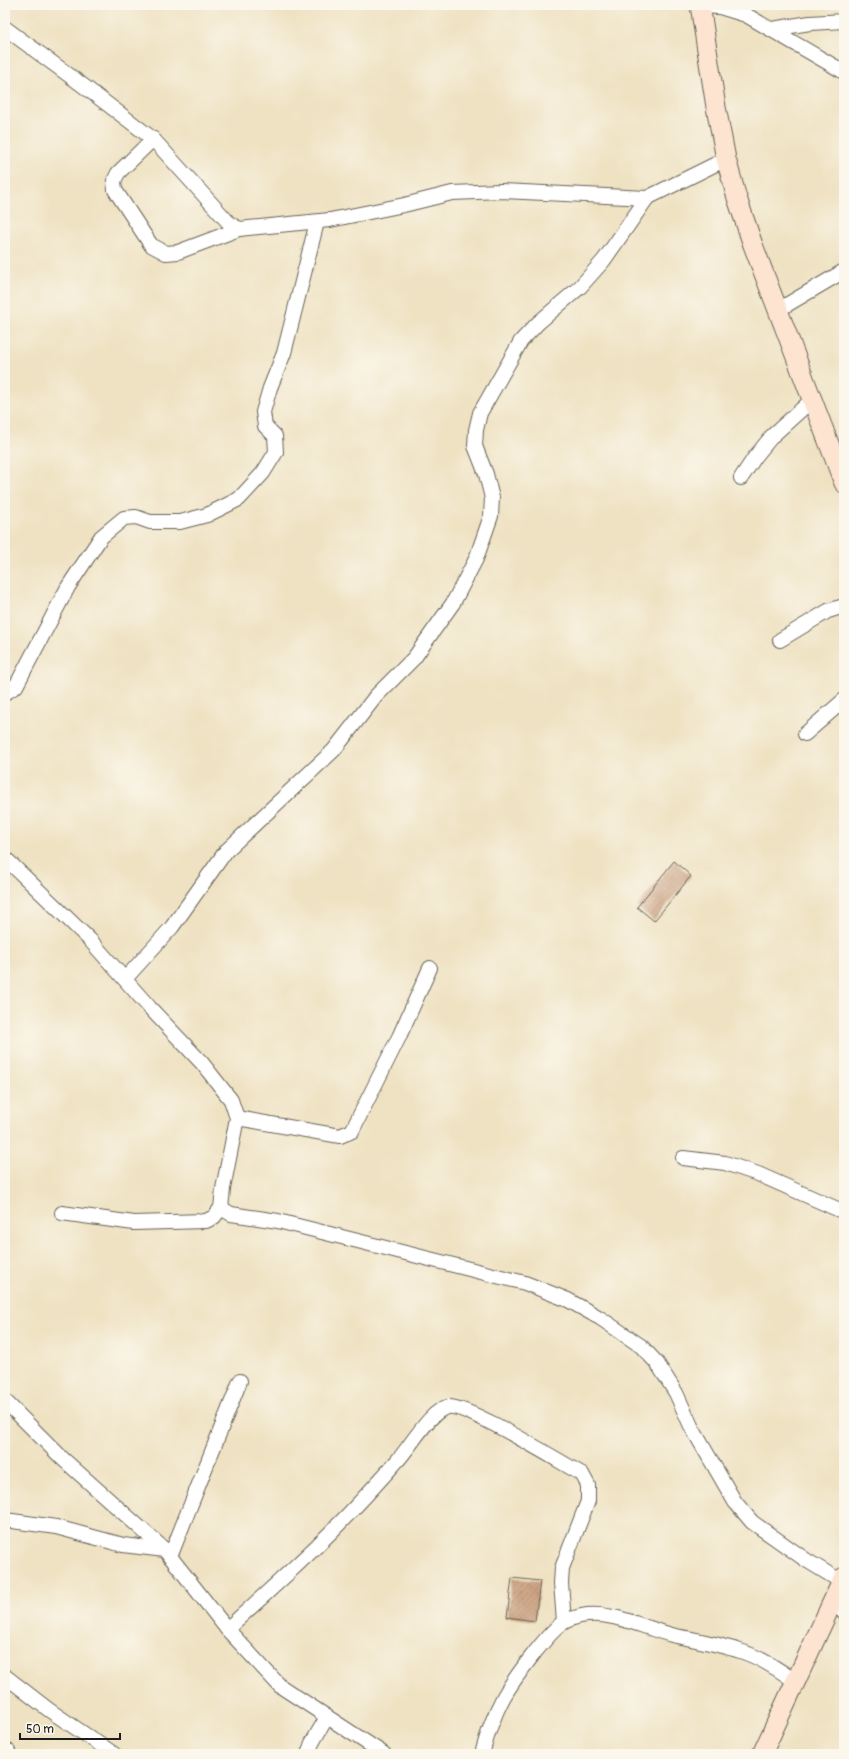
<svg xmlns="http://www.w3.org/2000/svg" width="849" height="1759" font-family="Pangolin,sans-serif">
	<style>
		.building { fill: url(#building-hatch) }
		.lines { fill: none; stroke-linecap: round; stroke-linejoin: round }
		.minor-casing { stroke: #666156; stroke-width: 16 }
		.secondary-casing { stroke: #666156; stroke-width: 21 }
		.minor { stroke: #fff; stroke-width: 14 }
		.secondary { stroke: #fde4d1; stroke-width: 19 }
	</style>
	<defs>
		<pattern id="building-hatch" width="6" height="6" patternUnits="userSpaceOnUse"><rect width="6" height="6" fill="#cba080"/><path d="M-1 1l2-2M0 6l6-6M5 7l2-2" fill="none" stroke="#a48268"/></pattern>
	</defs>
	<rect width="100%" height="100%" fill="#fbf7ec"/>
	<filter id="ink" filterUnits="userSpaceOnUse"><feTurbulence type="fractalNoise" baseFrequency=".025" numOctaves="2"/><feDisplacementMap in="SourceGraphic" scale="8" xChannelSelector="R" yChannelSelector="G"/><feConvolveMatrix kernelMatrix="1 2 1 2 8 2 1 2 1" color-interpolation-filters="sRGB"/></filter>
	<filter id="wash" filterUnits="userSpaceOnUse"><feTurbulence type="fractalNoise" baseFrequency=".012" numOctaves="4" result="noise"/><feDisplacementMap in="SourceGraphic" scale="16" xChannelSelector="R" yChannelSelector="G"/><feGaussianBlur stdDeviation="0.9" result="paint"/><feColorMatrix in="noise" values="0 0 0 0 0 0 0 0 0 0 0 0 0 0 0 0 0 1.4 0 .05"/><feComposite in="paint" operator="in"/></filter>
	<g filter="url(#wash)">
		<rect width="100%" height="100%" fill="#efe2c2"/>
		<g id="blocks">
			<g class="building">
				<path d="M 674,861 L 691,876 L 654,921 L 637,907 Z"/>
				<path d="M 512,1578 L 540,1581 L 535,1621 L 507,1617 Z"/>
			</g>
		</g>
	</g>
	<g filter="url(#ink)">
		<use href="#blocks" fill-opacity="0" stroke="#666156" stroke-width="1"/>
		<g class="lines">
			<g class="minor-casing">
				<g id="minor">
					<path d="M 701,6 L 720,7 L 746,15 L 844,72"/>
					<path d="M 5,28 L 81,84 L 153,139 L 229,223 L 239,229 L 330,220 L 404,205 L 452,193 L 501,191 L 647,198 L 726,159"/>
					<path d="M 772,29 L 810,23 L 844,21"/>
					<path d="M 153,139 L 118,173 L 114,181 L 115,190 L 151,245 L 166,253 L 178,252 L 239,229"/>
					<path d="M 778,310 L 844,271"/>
					<path d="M 741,478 L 755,457 L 772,436 L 813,399"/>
					<path d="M 780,640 L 828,611 L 844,606"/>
					<path d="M 5,693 L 16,686 L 68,587 L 101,537 L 124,518 L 136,517 L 150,522 L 180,522 L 207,515 L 239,499 L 263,473 L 276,452 L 275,436 L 265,426 L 263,412 L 270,388 L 284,353 L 317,222"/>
					<path d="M 805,734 L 844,700"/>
					<path d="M 5,858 L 90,940 L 150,1008 L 202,1063 L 231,1100 L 237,1118 L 223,1189 L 221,1208 L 214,1217 L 206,1221 L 134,1223 L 62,1213"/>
					<path d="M 125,979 L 172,927 L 226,851 L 334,750 L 376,696 L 414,658 L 453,603 L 476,559 L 491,516 L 492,498 L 486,474 L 475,446 L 476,430 L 480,413 L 521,341 L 538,323 L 580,287 L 604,260 L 647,198"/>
					<path d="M 237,1118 L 340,1136 L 352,1131 L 399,1037 L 430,968"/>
					<path d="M 683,1158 L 725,1163 L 758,1174 L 844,1212"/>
					<path d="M 221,1208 L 231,1214 L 278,1221 L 525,1283 L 568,1300 L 600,1318 L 641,1346 L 657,1363 L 676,1393 L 691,1426 L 735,1502 L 752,1522 L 806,1560 L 842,1582"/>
					<path d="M 5,1401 L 63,1459 L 165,1550 L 227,1629 L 280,1686 L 384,1754"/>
					<path d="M 5,1520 L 56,1527 L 123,1545 L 165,1550"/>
					<path d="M 170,1557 L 240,1381"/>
					<path d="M 834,1599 L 844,1613"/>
					<path d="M 227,1629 C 261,1598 296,1567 329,1534 C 352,1511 375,1486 397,1461 C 409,1449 431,1409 448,1407 C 467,1404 560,1462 582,1474 L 588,1485 L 588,1501 L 562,1568 L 561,1583 L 564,1622"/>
					<path d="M 5,1676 L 49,1710 L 114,1754"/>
					<path d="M 5,1749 L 8,1751"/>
					<path d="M 308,1754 L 312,1743 L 327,1717"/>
					<path d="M 482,1754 C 487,1735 494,1715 503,1698 C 513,1680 548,1632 564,1622 C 568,1620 576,1617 581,1616 C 611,1610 644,1628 672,1635 C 695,1640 718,1644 740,1651 C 760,1657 778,1669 795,1681"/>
				</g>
			</g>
			<g class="secondary-casing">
				<g id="secondary">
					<path d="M 700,5 L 716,107 L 726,159 L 737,198 L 753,245 L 844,483"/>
					<path d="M 762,1754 L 844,1577"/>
				</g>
			</g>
			<use href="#minor" class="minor"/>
			<use href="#secondary" class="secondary"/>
		</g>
	</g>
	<rect width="849" height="1759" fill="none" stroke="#fbf7ec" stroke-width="20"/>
	<path d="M20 1733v6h100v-6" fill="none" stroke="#1c1c1c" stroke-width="2"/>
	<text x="26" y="1733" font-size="12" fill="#1c1c1c" stroke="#fbf7ec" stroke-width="3" paint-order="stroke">50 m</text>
</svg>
